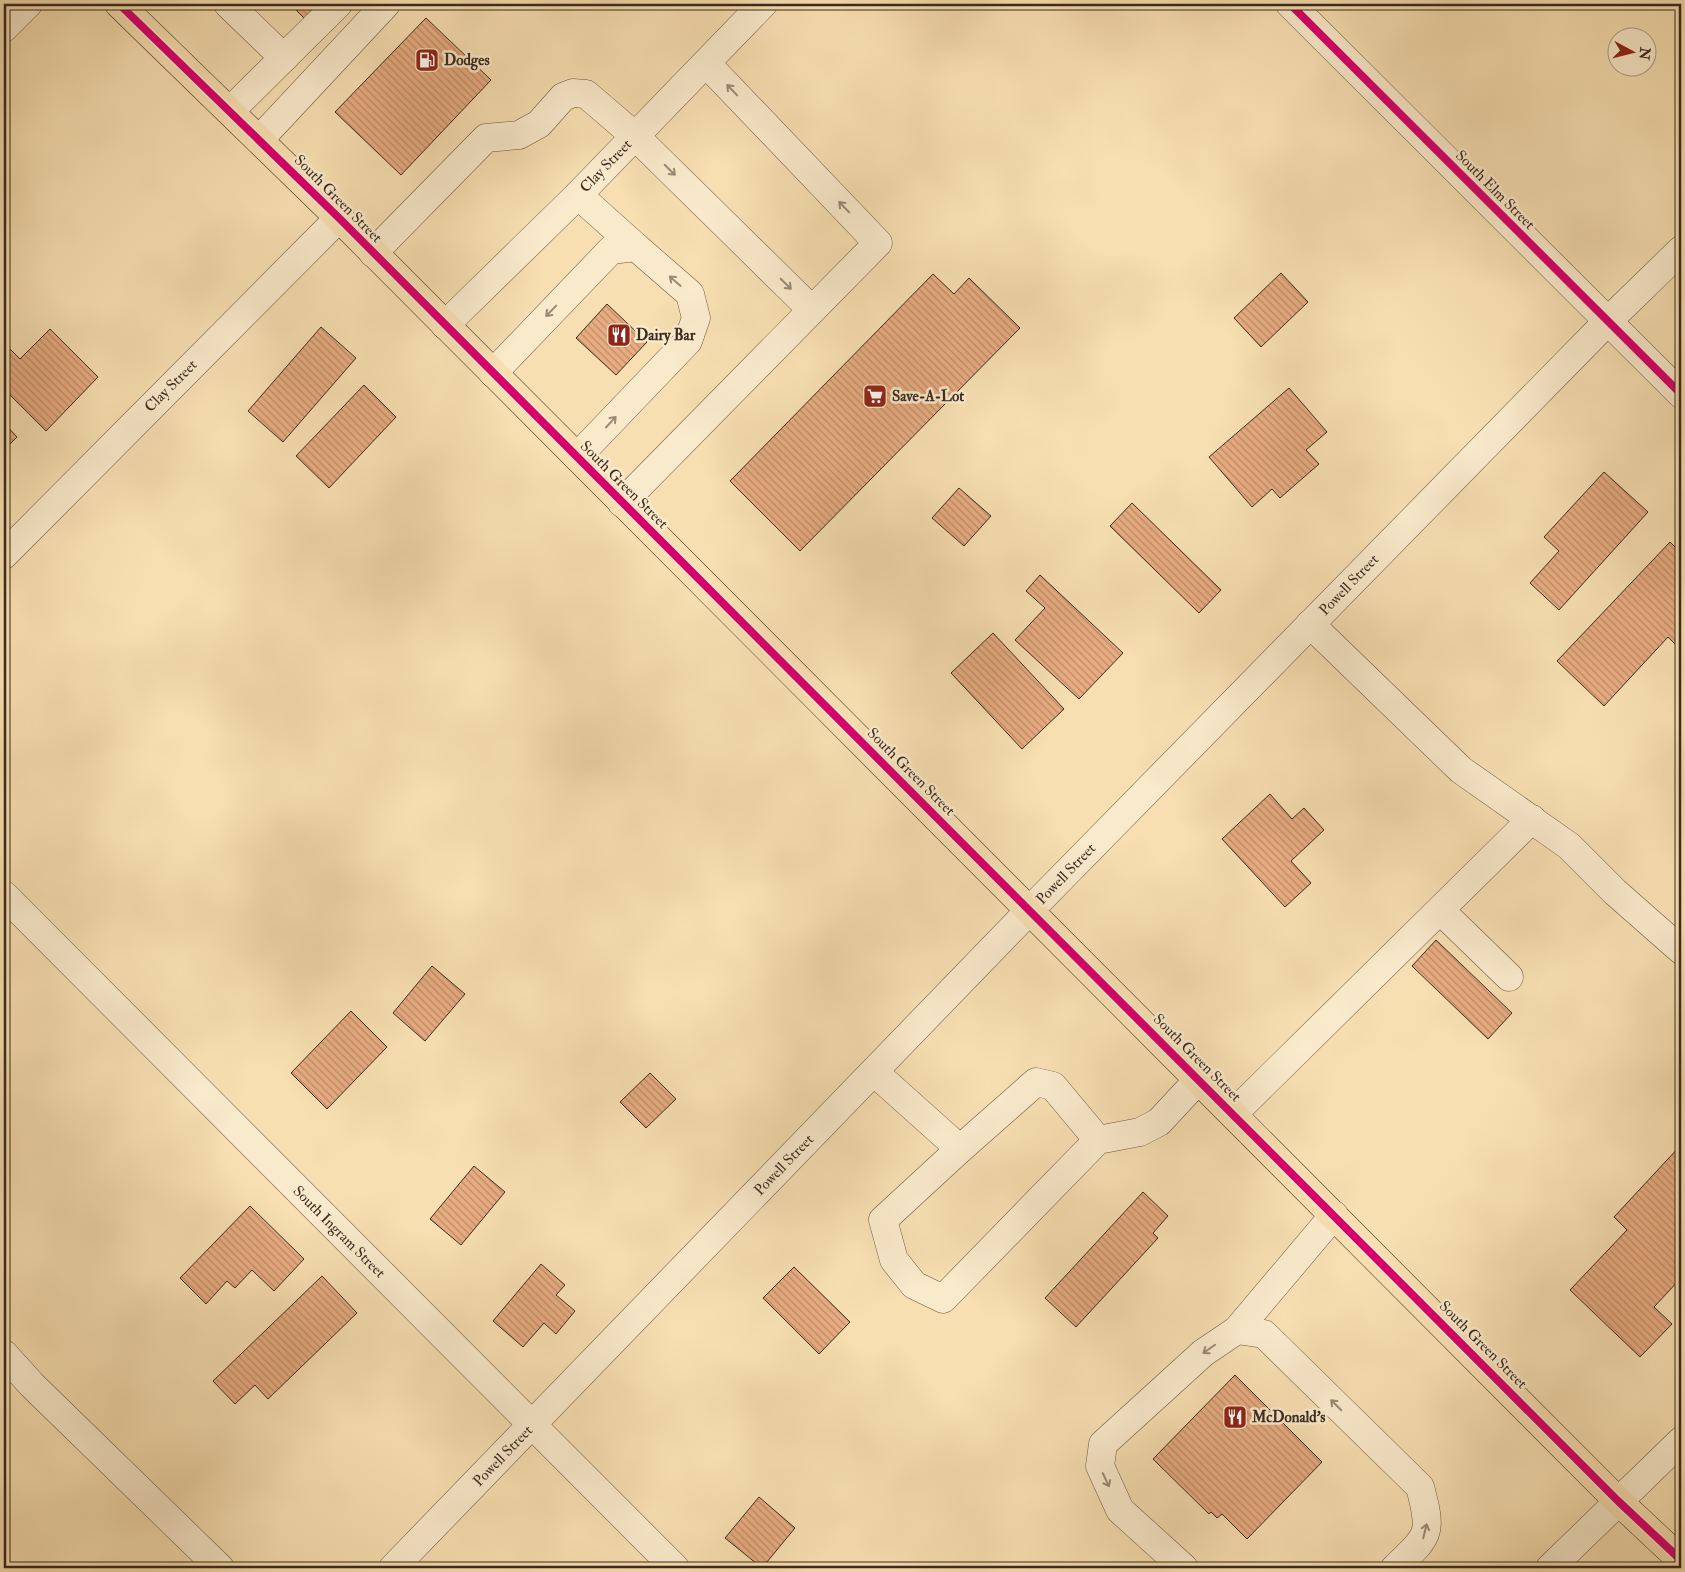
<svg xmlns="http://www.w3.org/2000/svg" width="1685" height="1572" font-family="'IM FELL Double Pica',serif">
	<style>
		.building { fill: url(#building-back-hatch); stroke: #3a2a1f }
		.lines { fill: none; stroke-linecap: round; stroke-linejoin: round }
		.minor-casing { stroke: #695744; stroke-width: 29 }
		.major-casing { stroke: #3a2a1f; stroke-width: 29 }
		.minor { stroke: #faeacc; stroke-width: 28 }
		.major { stroke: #f7dfb1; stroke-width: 28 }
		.cycleway-casing { stroke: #faeacc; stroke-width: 11 }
		.cycleway { stroke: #d6006c; stroke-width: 8 }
		.oneway { stroke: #9a8a76 }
		.labels { text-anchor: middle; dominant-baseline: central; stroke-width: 5; stroke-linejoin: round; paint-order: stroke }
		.poi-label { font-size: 15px; font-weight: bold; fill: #3a2a1f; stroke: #faeacc; text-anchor: start }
		.street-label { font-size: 15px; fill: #3a2a1f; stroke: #faeacc }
	</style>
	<defs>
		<pattern id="building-back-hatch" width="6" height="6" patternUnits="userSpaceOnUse" patternTransform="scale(1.25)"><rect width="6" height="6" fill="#e8ac82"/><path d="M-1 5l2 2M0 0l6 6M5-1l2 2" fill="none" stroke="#bd8c6a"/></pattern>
	</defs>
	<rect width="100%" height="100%" fill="#f7dfb1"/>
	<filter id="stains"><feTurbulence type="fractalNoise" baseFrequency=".004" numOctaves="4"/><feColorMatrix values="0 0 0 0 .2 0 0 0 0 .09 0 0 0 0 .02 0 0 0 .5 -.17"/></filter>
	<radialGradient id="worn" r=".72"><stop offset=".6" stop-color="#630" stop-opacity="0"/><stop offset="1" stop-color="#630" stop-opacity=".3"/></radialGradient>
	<g class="building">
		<path d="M 290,4 L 328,4 L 309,23 Z"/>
		<path d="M 426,18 L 491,80 L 401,175 L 335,112 Z"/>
		<path d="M 1281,273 L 1308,302 L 1261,347 L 1234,318 Z"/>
		<path d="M 933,274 L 954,294 L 969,278 L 1020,328 L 800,551 L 730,481 Z"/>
		<path d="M 607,304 L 647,342 L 616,375 L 576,338 Z"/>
		<path d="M 321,327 L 356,358 L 283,442 L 248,411 Z"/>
		<path d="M 50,329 L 98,377 L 46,431 L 4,389 L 4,343 L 20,359 Z"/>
		<path d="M 364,385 L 396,417 L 329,488 L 296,456 Z"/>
		<path d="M 1289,388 L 1327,432 L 1306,450 L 1319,464 L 1280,498 L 1272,489 L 1252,507 L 1209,457 Z"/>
		<path d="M 4,423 L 17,437 L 4,450 Z"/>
		<path d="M 1604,472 L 1648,512 L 1559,610 L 1530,583 L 1559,551 L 1544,537 Z"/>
		<path d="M 959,488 L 991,516 L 964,546 L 932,518 Z"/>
		<path d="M 1132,503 L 1221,590 L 1199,613 L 1110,526 Z"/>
		<path d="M 1670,542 L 1681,553 L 1681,650 L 1668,637 L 1604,706 L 1557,661 Z"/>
		<path d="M 1040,575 L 1123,653 L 1079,699 L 1015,640 L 1045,608 L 1026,591 Z"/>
		<path d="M 993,633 L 1064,709 L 1022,749 L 951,673 Z"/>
		<path d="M 1270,794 L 1292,819 L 1304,808 L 1324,830 L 1291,861 L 1311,883 L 1285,907 L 1222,839 Z"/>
		<path d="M 1436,940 L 1512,1013 L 1488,1039 L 1412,966 Z"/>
		<path d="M 432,966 L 465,994 L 425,1041 L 393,1013 Z"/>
		<path d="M 351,1011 L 387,1047 L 327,1109 L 291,1073 Z"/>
		<path d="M 650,1073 L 676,1099 L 646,1128 L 620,1102 Z"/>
		<path d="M 1681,1145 L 1681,1278 L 1654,1307 L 1672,1324 L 1640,1357 L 1570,1290 L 1627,1230 L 1614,1217 Z"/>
		<path d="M 474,1166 L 505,1192 L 461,1245 L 430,1219 Z"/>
		<path d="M 1143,1192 L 1168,1216 L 1153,1233 L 1158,1238 L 1076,1327 L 1045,1298 Z"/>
		<path d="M 250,1206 L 304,1259 L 274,1291 L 252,1270 L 235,1288 L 227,1281 L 206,1304 L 180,1278 Z"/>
		<path d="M 541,1264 L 565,1285 L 556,1295 L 575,1311 L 556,1334 L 544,1323 L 523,1347 L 493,1321 Z"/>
		<path d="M 794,1267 L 850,1322 L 819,1354 L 763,1298 Z"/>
		<path d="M 322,1276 L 357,1313 L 268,1399 L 255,1385 L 235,1404 L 213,1381 Z"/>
		<path d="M 1235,1375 L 1322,1462 L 1247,1539 L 1222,1514 L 1217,1518 L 1211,1512 L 1209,1514 L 1153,1459 Z"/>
		<path d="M 759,1497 L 795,1528 L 762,1568 L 725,1538 Z"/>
	</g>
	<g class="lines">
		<g class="minor-casing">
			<g id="minor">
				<path d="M 228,4 L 284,58"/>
				<path d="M 1290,4 L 1681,394"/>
				<path d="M 4,28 L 28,4"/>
				<path d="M 230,111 L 338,4"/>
				<path d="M 259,140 L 386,4"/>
				<path d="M 578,195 L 636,247"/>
				<path d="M 373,253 L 486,138 L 519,135 L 539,124 L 563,97 L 573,93 L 586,94 L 635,136 L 812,310"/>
				<path d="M 445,325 L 578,195 L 763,4"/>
				<path d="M 493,373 L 611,250 L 636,247 L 690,294 L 696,318 L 688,341 L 577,457"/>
				<path d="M 622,503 L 878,243 L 706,63"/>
				<path d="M 4,555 L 339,218"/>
				<path d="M 1310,624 L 1461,770 L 1569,846 L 1615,892 L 1681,950"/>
				<path d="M 4,895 L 675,1568"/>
				<path d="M 1440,910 L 1509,977"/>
				<path d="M 874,1072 L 960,1149 L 883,1220 L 894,1260 L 914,1285 L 943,1299 L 1098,1140 L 1140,1132 L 1159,1122 L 1199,1079"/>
				<path d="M 1233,1114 L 1532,819"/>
				<path d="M 960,1149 L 1036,1082 L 1053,1086 L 1098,1140"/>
				<path d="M 1237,1330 L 1334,1215"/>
				<path d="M 4,1354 L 32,1385 L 220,1568"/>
				<path d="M 393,1568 L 1030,910 L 1607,322 L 1681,250"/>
				<path d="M 1184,1568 L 1120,1510 L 1100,1466 L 1103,1444 L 1203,1353 L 1237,1330 L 1264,1334 L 1420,1487 C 1433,1535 1429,1535 1395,1568"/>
				<path d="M 1550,1568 L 1681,1441"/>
			</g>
		</g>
		<g class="major-casing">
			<path id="major" d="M 119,4 L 339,218 L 1618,1501 L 1681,1560"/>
		</g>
		<use href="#minor" class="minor"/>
		<use href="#major" class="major"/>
		<g class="cycleway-casing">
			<g id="cycleway">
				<path d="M 119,4 L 339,218 L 1618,1501 L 1681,1560"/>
				<path d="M 1290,4 L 1681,394"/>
			</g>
		</g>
		<use href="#cycleway" class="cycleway"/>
	</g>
	<defs><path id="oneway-shaft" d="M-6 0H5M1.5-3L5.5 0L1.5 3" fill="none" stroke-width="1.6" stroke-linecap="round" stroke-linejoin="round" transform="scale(1.25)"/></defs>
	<g class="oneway">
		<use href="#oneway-shaft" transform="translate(732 90) rotate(-134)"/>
		<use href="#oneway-shaft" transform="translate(670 170) rotate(45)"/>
		<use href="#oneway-shaft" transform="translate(844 207) rotate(-134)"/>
		<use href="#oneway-shaft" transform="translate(675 281) rotate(-139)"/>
		<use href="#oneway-shaft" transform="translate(786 284) rotate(45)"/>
		<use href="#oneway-shaft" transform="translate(551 311) rotate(134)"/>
		<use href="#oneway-shaft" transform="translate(611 422) rotate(-47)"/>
		<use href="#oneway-shaft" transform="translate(1209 1349) rotate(145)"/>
		<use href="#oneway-shaft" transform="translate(1336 1405) rotate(-135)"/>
		<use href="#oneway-shaft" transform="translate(1106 1480) rotate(65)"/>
		<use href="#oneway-shaft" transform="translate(1425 1531) rotate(-76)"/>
	</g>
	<defs>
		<g id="fuel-square" transform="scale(1.25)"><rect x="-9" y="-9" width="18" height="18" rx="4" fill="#8f2418" stroke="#faeacc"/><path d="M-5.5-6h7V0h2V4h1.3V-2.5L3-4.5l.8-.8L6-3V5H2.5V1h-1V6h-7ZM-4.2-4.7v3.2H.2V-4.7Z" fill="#fff"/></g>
		<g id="restaurant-square" transform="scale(1.25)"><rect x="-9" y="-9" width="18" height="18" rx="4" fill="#8f2418" stroke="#faeacc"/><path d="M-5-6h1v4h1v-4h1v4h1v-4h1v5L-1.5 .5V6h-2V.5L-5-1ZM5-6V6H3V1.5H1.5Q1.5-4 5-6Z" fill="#fff"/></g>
		<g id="supermarket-square" transform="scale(1.25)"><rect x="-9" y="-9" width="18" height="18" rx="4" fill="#8f2418" stroke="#faeacc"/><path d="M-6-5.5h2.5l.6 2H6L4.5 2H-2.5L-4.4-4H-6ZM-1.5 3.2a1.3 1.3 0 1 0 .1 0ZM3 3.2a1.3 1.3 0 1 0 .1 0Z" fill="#fff"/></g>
	</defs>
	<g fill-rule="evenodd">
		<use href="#fuel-square" x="427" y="60"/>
		<use href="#restaurant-square" x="619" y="335"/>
		<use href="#supermarket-square" x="875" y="396"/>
		<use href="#restaurant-square" x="1235" y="1417"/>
	</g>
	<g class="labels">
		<g class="poi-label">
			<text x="444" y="60">Dodges</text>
			<text x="636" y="335">Dairy Bar</text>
			<text x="892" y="396">Save-A-Lot</text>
			<text x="1252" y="1417">McDonald's</text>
		</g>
		<g class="street-label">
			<text transform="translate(606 166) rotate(-46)">Clay Street</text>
			<text transform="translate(1495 190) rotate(45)">South Elm Street</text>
			<text transform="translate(338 199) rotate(45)">South Green Street</text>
			<text transform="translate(171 386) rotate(-45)">Clay Street</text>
			<text transform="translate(624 485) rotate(45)">South Green Street</text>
			<text transform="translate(1349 585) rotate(-46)">Powell Street</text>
			<text transform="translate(911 772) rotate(45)">South Green Street</text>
			<text transform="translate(1066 874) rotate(-46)">Powell Street</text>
			<text transform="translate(1197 1058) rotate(45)">South Green Street</text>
			<text transform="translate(784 1165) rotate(-46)">Powell Street</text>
			<text transform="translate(339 1232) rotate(45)">South Ingram Street</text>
			<text transform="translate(1483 1345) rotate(45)">South Green Street</text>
			<text transform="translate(503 1456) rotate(-46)">Powell Street</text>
		</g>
	</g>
	<rect width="1685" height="1572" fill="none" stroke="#f7dfb1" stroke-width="20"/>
	<rect x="5" y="5" width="1675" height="1562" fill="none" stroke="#3a2a1f" stroke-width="2.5"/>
	<rect x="10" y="10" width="1665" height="1552" fill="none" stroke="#3a2a1f"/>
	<g transform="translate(1632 52) rotate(97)"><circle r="24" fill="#faeacc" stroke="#ad9d87"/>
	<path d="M0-4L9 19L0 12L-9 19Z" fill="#8f2418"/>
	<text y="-8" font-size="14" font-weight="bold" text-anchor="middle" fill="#3a2a1f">N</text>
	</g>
	<rect width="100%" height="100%" filter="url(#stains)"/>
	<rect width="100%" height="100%" fill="url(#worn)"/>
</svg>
